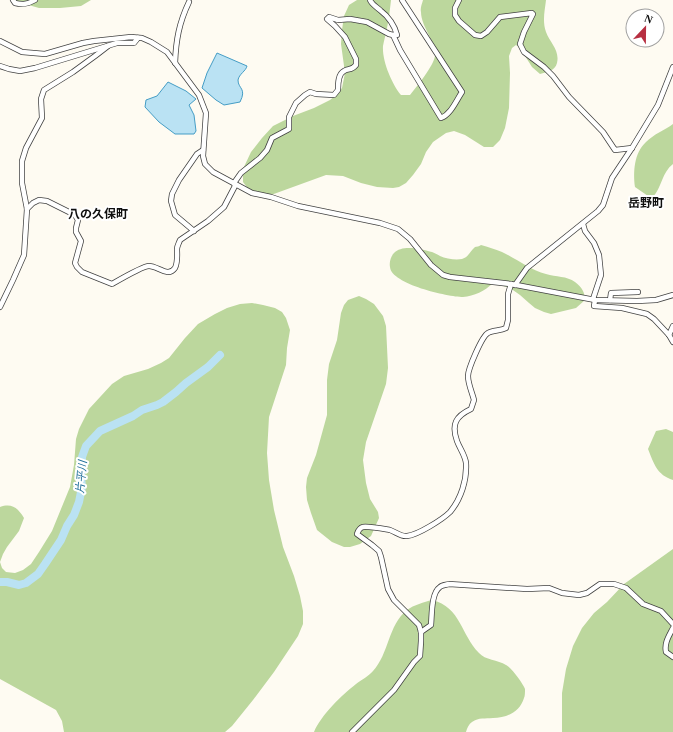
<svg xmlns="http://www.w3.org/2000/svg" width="673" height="732" font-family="'Times New Roman','Noto Sans JP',serif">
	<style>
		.forest { fill: #bcd79d }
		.water { fill: #bae2f3; stroke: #459dc5 }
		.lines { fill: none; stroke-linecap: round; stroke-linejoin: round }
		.river { stroke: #bae2f3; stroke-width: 8 }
		.minor-casing { stroke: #424242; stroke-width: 6 }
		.minor { stroke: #fff; stroke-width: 4.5 }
		.labels { text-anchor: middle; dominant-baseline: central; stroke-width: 4; stroke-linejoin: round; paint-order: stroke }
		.water-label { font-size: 11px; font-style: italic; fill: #1f6f9a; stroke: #fff }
		.quarter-label { font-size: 12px; font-weight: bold; fill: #0f0f0f; stroke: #fff }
	</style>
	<rect width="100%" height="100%" fill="#fefbf2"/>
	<g class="forest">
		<path d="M 11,0 L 91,0 L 81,6 L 60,8 L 39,8 Z"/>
		<path d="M 357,0 L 391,0 C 390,9 389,18 387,28 C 386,34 384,40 383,46 C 382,61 392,84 401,95 L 410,95 C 417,86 433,67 435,56 C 437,43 421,27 421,12 C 420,8 422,4 423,0 L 546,0 C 545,10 542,21 546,32 C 550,43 560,50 557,63 C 555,71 547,72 540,74 L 532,67 L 520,48 L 516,45 L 512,48 L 509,56 L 510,73 L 509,108 L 505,128 L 500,140 L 493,147 L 484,147 L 465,135 L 454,131 L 446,133 L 433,142 L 426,152 L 421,164 L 413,175 L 406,183 L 399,187 L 393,188 L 377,187 L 361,183 L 343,176 L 326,175 L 271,195 L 249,190 L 243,182 L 243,169 L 251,152 L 262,138 L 273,126 L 293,116 L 314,108 L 330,100 L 336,95 L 342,88 L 345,73 L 341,44 L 342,30 L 344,16 L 349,5 Z"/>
		<path d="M 673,124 L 673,164 C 662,172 662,187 653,197 L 648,196 L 635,187 C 633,172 634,153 646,142 C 654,134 665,130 673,124 Z"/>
		<path d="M 481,245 C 488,247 495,249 502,252 C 517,259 530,270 546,274 C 556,277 567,276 575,282 C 582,287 585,293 585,300 L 576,308 L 551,314 L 544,312 L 535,308 L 529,303 L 520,295 L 510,288 L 493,283 C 485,291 474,296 463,297 C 448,297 391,284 390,267 C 389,262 391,256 394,253 C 402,244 422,249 432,252 C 435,253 438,255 440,256 C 446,259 456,260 462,259 C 469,257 470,251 475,247 C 476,247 480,246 481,245 Z"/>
		<path d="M 359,296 L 366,299 L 374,304 L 383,316 L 386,326 L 388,368 L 386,384 L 366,442 L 363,460 L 366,483 L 370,499 L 378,512 L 379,518 L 371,536 L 360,544 L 350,547 L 344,547 L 332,542 L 317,530 L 311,513 L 307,500 L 306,487 L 307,478 L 316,455 L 327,415 L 327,380 L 329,364 L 337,340 L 341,313 L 344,305 L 348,300 Z"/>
		<path d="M 252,303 L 263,305 L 275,308 L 282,312 L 286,318 L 290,330 L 287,348 L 286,365 L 269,417 L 267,453 L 269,480 L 274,510 L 283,547 L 294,576 L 300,596 L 303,611 L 303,624 L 298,636 L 274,672 L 253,700 L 232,726 L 225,732 L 64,732 L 62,721 L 56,710 L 0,679 L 0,507 C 12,503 18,508 24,518 L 19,531 L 7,547 L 3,554 L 0,562 L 2,568 L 6,572 L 15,573 L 23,570 L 31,564 L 39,552 L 52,531 L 70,487 L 74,465 L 76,439 L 79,429 L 89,409 L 112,384 L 124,376 L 148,369 L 161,363 L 169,358 L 185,338 L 198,324 L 215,314 L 227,308 L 240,304 Z"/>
		<path d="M 666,429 L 673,432 L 673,480 C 657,475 654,464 648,449 L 656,431 Z"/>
		<path d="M 673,549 L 673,732 L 562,732 L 562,693 L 566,669 L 573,646 L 582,628 L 594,613 L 607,602 L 624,584 Z"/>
		<path d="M 432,600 C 461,607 461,635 479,653 C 485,660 498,660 506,665 C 512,668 523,684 525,689 C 525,692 525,696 524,698 C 520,712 506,718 493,718 C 485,719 479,717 472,722 C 469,724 467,728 466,732 L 314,732 C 321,715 342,695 356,684 C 361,680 369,676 373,671 C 389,654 388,625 407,610 C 414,605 424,602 432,600 Z"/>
	</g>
	<g class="water">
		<path d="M 217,53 L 247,66 C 246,71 239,74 238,80 C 238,89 247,88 240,102 L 224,105 L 216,100 L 202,88 L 207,73 Z"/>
		<path d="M 168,82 L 186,91 L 196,99 L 189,105 L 194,115 L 196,131 L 194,134 L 175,134 L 159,122 L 145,107 L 146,100 L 157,96 Z"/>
	</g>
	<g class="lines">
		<path class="river" d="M 0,582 L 7,582 L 19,585 L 26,583 L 38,574 L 45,564 L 61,540 L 67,526 L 74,515 L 79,502 L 82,487 L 81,477 L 82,457 L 86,446 L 100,431 L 133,416 L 142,410 L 157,405 L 163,402 L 176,392 L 186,383 L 208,367 L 220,355"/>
		<g class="minor-casing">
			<g id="minor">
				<path d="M 13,0 L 15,3 C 23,5 28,4 35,0"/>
				<path d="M 459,0 L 455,8 L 455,15 L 459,21 L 475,35 L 481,36 L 487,32 L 500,17 L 532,13 L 533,14 L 524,32 L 520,44 L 524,52 L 544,67 L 553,76 L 569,97 L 603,132 L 615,150 L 632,148"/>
				<path d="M 393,35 L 400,50 L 441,118 C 451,114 456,101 462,92 L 402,0"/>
				<path d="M 0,41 L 22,52 L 45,54 L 83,43 L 94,41 L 131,37 L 142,38 L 151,42 L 167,52 L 199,95 L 206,113 L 203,156 L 205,164 L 213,172 L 252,193 L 271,197 L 298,206 L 380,223 L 398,229 L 410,239 L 431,265 L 443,275 L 450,277 L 511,284 L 595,300 L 637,301 L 656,300 L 673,295"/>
				<path d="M 175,63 C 176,40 179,23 189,2"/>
				<path d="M 0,66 L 9,69 L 20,71 L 35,68 L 117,43 L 134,43 L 138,38"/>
				<path d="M 27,209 L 33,203 L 39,200 L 47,201 L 75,215 L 78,220 L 76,228 L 76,232 L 81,241 L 75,263 L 77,267 L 82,272 L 112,284 C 119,280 143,266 149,266 C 158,266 168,278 175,268 C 178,262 177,255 177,249 C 177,246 179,243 180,240 L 208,221 L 224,207 L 235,186 L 234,183 L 241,173 L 260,158 L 267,150 L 272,138 L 289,129 L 289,117 L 296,103 L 305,95 L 310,92 L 316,94 L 334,95 L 338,90 C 338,84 338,74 344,71 C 349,68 351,71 356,65 L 356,59 L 345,37 L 335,26 L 327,19 L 329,17 L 338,20 L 350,19 L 367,22 L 389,34 L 393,35 L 397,35 C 395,26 388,16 381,11 C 377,7 372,5 370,0"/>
				<path d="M 583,224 L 585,231 L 594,243 L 599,255 L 601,275 L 593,299"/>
				<path d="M 194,231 L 175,215 L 171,201 L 172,194 L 179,180 L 197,154 L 203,150"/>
				<path d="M 515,285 L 527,268 L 598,211 L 603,205 L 612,178 L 632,148 L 658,105 L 673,67"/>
				<path d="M 595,300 L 594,306 L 622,308 L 647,314 L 654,319 L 669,335 L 673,342"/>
				<path d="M 610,300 L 611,293 L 638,292"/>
				<path d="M 0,307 L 13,280 L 24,255 L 27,209 L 22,183 L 22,161 L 26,148 L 42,118 L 41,99 L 44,90 L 73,72 L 95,56 L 108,46"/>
				<path d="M 669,335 L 673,326"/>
				<path d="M 673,628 C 669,636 664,643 666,652 L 673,657"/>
				<path d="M 421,632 L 431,625 C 432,615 431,593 440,587 C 442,585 446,585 449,584 L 527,589 L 549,588 L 562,593 L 579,595 L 587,593 L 600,584 L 614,584 L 626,588 L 643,604 L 661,611 L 673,624"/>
				<path d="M 352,732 L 394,690 L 414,662 L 420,656 L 421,641 L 421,632 L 419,625 L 394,600 L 388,589 L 381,557 L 379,551 L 372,545 L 357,534 C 358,531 359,528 363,527 C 368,526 384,529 390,530 C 396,532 401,537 407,536 C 418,535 443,519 450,512 C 461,499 467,480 466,463 C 465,455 460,449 457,441 C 451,424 456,416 471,409 L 474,400 C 472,392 468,384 468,376 C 468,369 482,336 488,333 C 493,330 500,331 506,328 L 508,320 L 508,294 L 511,284"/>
			</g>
		</g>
		<use href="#minor" class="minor"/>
	</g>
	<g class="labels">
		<g class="water-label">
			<text transform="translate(81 477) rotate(-85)">片平川</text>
		</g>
		<g class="quarter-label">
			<text x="646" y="203">岳野町</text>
			<text x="98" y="214">八の久保町</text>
		</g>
	</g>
	<g transform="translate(645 28) rotate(22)"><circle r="19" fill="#ffffff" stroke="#9f9f9f"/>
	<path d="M0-3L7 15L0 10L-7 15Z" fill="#b72f41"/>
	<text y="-6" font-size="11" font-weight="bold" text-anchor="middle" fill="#0f0f0f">N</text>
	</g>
</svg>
